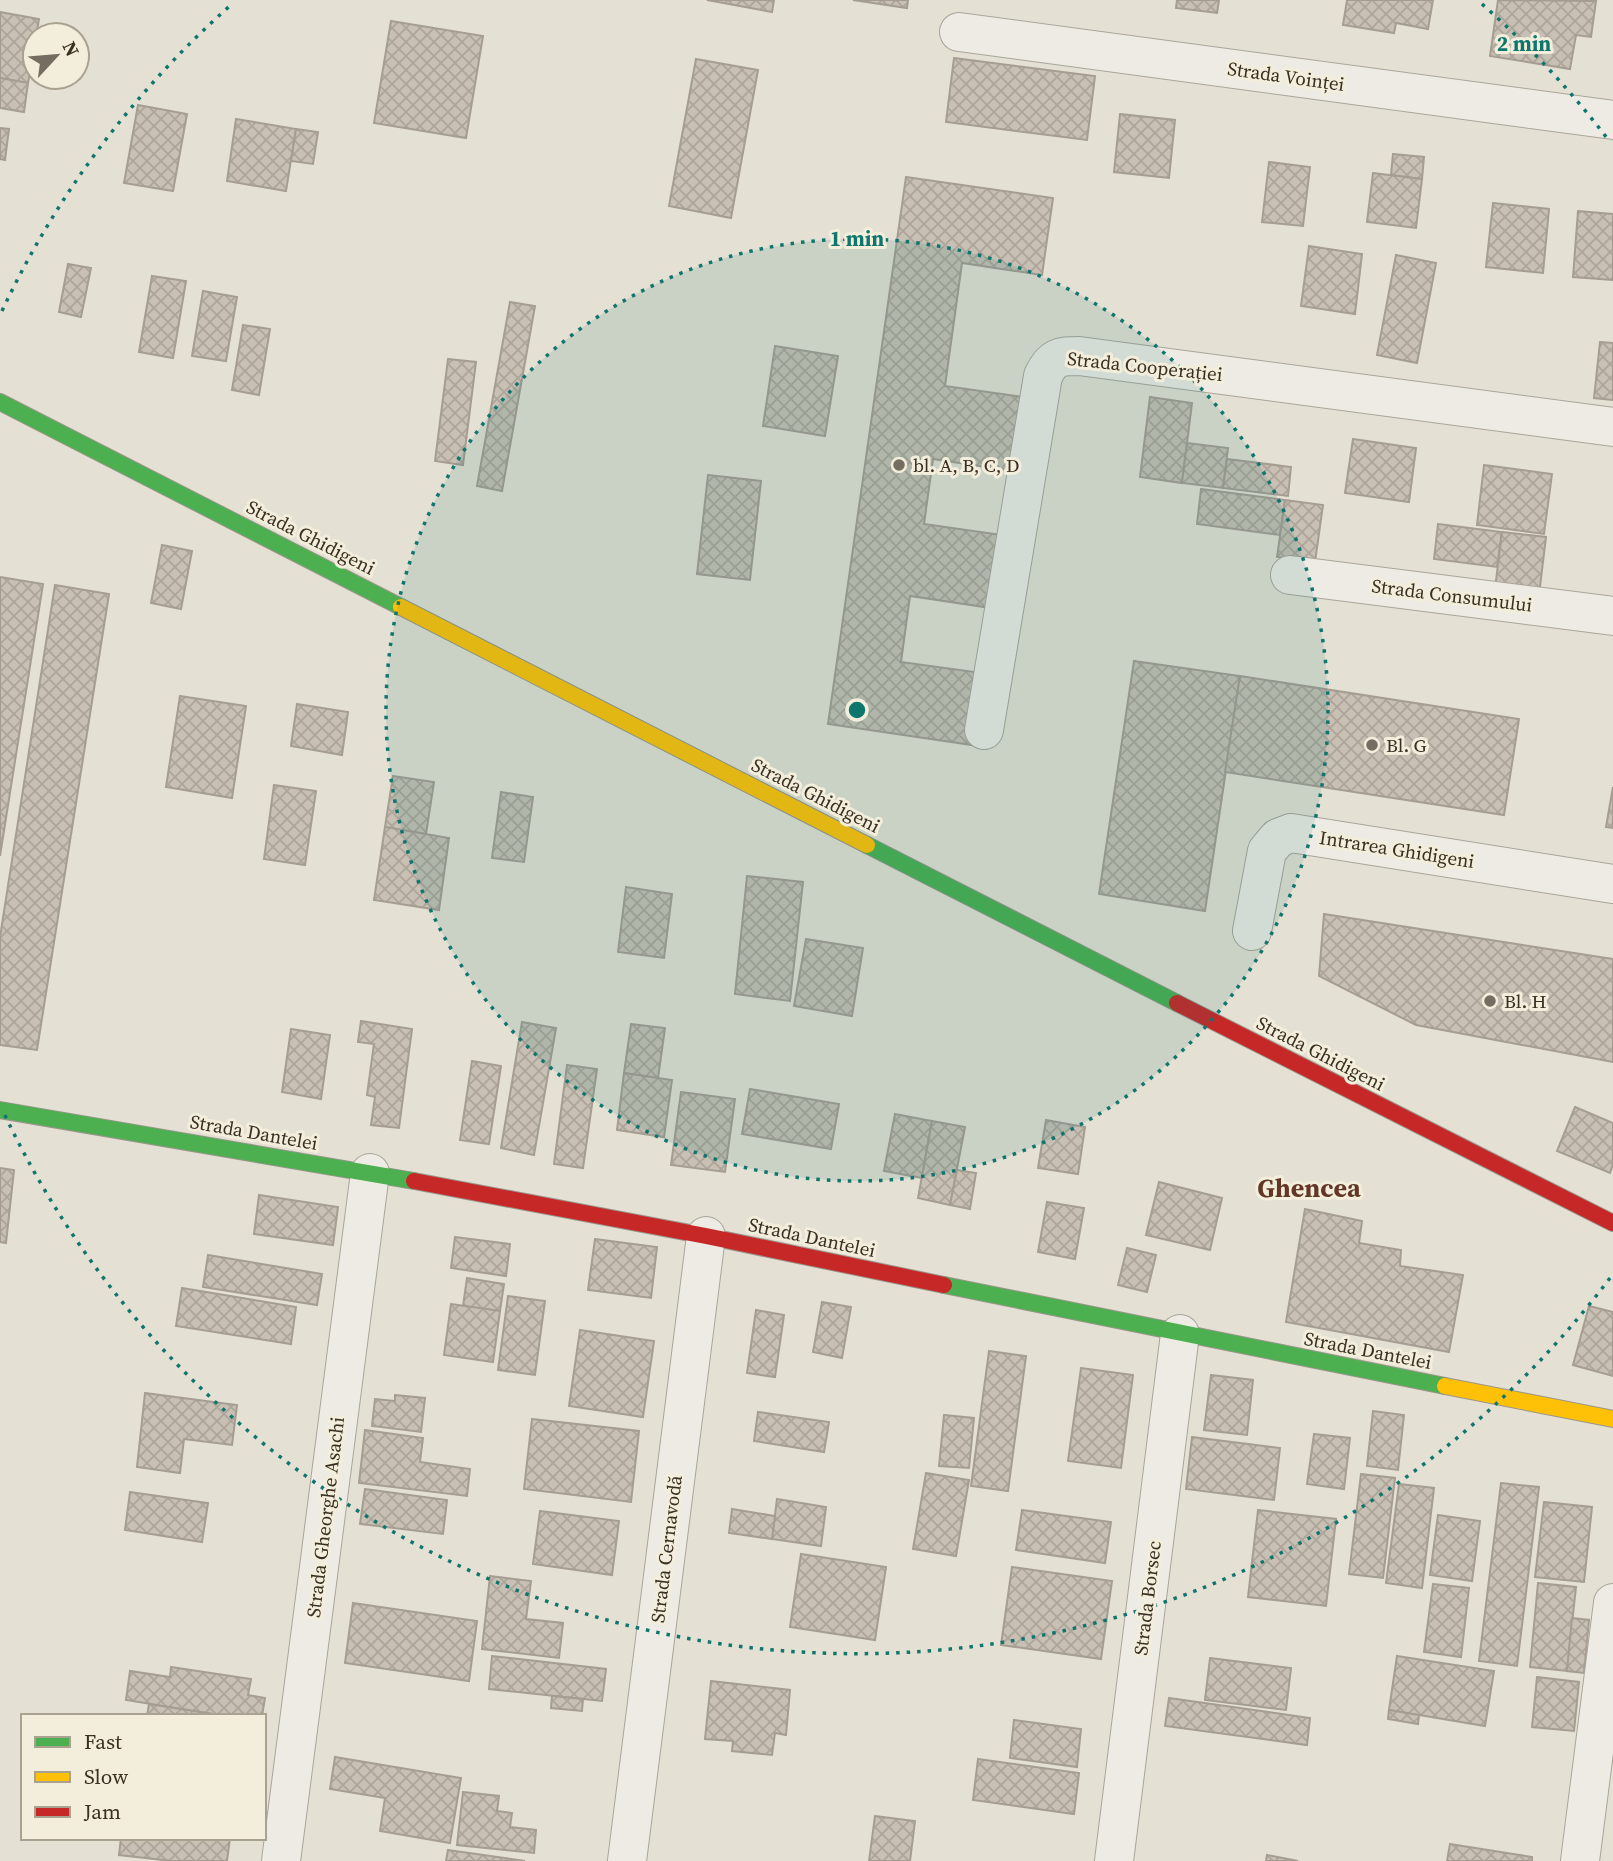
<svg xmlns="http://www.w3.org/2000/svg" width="1613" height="1861" font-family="'Source Serif 4',serif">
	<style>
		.building { fill: url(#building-cross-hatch); stroke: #a59d92; stroke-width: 2 }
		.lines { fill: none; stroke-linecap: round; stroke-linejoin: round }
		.street-casing { stroke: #aaa59b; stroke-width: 40 }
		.fast-casing { stroke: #9a958b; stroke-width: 18 }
		.slow-casing { stroke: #9a958b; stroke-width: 18 }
		.jam-casing { stroke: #9a958b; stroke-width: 18 }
		.street { stroke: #edebe3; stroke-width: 38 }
		.fast { stroke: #4caf50; stroke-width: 16 }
		.slow { stroke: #ffc107; stroke-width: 16 }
		.jam { stroke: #c62828; stroke-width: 16 }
		.ring { fill: none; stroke: #0f766e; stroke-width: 3.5; stroke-dasharray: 3.5 7 }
		.poi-dot { fill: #756d61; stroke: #f3eedb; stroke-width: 2.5 }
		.labels { text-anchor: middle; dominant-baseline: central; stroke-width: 6; stroke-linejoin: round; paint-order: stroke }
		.street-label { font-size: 19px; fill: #392f23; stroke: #f3eedb }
		.poi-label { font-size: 19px; fill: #392f23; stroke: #f3eedb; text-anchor: start }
		.district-label { font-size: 26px; font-weight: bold; fill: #623727; stroke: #f3eedb }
		.centre { fill: #0f766e; stroke: #f3eedb; stroke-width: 3.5 }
		.ring-label { font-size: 21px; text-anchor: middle; font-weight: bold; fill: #0f766e; stroke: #f3eedb; stroke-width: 6; stroke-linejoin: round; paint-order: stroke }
	</style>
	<defs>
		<pattern id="building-cross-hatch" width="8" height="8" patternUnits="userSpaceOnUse" patternTransform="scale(1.75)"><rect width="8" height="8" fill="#c8c0b4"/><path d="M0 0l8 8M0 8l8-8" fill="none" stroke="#ada59a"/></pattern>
	</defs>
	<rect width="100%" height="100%" fill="#e4e0d3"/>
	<g class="building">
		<path d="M 707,0 L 774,0 L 772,12 Z"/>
		<path d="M 853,0 L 908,0 L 907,8 Z"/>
		<path d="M 1177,0 L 1219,0 L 1217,13 L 1176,8 Z"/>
		<path d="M 1347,0 L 1433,0 L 1428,29 L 1396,23 L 1394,33 L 1343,25 Z"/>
		<path d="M 1498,0 L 1596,1 L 1591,37 L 1576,35 L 1570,69 L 1490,56 Z"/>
		<path d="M 0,12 L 39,19 L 28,83 L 0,78 Z"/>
		<path d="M 391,21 L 483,36 L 466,138 L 374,123 Z"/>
		<path d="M 954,58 L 1095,76 L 1087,140 L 946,122 Z"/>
		<path d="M 696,59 L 758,70 L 731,218 L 669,206 Z"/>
		<path d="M 0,78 L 28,83 L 24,112 L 0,108 Z"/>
		<path d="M 138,105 L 187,114 L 173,191 L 124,183 Z"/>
		<path d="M 1120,114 L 1175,120 L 1169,178 L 1114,172 Z"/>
		<path d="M 236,119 L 296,129 L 286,191 L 227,181 Z"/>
		<path d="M 0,128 L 9,129 L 5,160 L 0,159 Z"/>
		<path d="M 296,129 L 318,132 L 313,164 L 291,161 Z"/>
		<path d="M 1393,154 L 1424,157 L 1422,179 L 1391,175 Z"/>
		<path d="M 1269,162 L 1310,167 L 1303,226 L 1262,222 Z"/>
		<path d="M 1373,173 L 1422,179 L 1416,228 L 1367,222 Z"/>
		<path d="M 906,177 L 1053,198 L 1042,275 L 962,263 L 945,386 L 1024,397 L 1013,471 L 933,459 L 924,524 L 1002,535 L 991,608 L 910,596 L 901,662 L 982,673 L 972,745 L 828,724 Z"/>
		<path d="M 1493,203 L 1549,209 L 1543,273 L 1486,267 Z"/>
		<path d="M 1578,211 L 1613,214 L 1613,280 L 1573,277 Z"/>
		<path d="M 1309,246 L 1362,254 L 1355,314 L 1301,306 Z"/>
		<path d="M 1396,255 L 1436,263 L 1417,363 L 1377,355 Z"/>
		<path d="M 68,264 L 91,268 L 81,317 L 59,312 Z"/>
		<path d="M 152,276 L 186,281 L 173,358 L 139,352 Z"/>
		<path d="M 203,291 L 237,297 L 226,361 L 192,356 Z"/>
		<path d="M 510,302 L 535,306 L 502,491 L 477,486 Z"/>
		<path d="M 243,325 L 270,329 L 259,395 L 232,390 Z"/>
		<path d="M 1600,342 L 1613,343 L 1613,400 L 1594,398 Z"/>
		<path d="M 775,346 L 838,356 L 825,436 L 763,426 Z"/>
		<path d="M 448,359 L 476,362 L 463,465 L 435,461 Z"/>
		<path d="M 1150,397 L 1192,403 L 1182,483 L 1140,477 Z"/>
		<path d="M 1353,439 L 1416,448 L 1409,502 L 1345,493 Z"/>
		<path d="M 1187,443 L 1228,448 L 1223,488 L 1182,483 Z"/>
		<path d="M 1227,459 L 1291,467 L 1288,496 L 1223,488 Z"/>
		<path d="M 1484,465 L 1552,474 L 1544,534 L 1477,525 Z"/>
		<path d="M 708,475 L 761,481 L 750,580 L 697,574 Z"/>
		<path d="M 1201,489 L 1285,500 L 1280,535 L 1197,524 Z"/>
		<path d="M 1285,500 L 1323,505 L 1315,562 L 1277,557 Z"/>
		<path d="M 1438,524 L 1502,532 L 1497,567 L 1434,559 Z"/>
		<path d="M 1502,532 L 1546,537 L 1539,595 L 1495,589 Z"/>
		<path d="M 162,545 L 192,551 L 181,609 L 151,603 Z"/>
		<path d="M 0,577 L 43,584 L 0,856 Z"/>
		<path d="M 55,585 L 109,594 L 37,1050 L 0,1045 L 0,937 Z"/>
		<path d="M 1134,661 L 1240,676 L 1205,911 L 1099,894 Z"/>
		<path d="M 1240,676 L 1519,719 L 1504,815 L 1225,772 Z"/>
		<path d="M 180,696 L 246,706 L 232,798 L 166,787 Z"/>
		<path d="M 297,704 L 348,712 L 342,755 L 291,746 Z"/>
		<path d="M 393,776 L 434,782 L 426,834 L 385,827 Z"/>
		<path d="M 274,785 L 316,791 L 305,865 L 264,859 Z"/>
		<path d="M 1613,787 L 1613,828 L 1606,827 Z"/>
		<path d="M 501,792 L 533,797 L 524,862 L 492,858 Z"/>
		<path d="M 385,827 L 449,838 L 439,910 L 374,900 Z"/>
		<path d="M 747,876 L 803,882 L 790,1001 L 735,994 Z"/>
		<path d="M 626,887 L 672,894 L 664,958 L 618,952 Z"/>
		<path d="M 1324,914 L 1613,959 L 1613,1062 L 1416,1025 L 1319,976 Z"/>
		<path d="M 806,939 L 863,948 L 852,1016 L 794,1006 Z"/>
		<path d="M 361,1021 L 412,1029 L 399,1128 L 371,1125 L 375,1097 L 367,1095 L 374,1044 L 358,1042 Z"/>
		<path d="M 522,1022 L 556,1028 L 534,1155 L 501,1148 Z"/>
		<path d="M 631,1024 L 665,1028 L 658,1078 L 624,1073 Z"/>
		<path d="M 291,1029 L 330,1035 L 321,1099 L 282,1092 Z"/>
		<path d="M 472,1061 L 501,1066 L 489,1144 L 460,1140 Z"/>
		<path d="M 567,1065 L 597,1069 L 583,1168 L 554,1164 Z"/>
		<path d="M 624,1073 L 672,1080 L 664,1137 L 617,1130 Z"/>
		<path d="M 750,1089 L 839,1104 L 831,1149 L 742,1134 Z"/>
		<path d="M 681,1092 L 735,1099 L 725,1172 L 671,1165 Z"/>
		<path d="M 1575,1107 L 1613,1123 L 1613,1164 L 1610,1173 L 1557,1151 Z"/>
		<path d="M 895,1114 L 932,1121 L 922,1178 L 884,1171 Z"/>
		<path d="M 1046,1120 L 1085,1127 L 1078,1174 L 1038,1168 Z"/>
		<path d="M 932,1121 L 965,1127 L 950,1205 L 918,1198 Z"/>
		<path d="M 0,1168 L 14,1170 L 6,1243 L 0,1242 Z"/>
		<path d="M 957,1170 L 976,1173 L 970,1209 L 950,1205 Z"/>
		<path d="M 1159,1182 L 1222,1198 L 1210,1250 L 1146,1235 Z"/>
		<path d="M 259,1195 L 338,1207 L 333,1245 L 254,1234 Z"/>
		<path d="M 1047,1202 L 1084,1208 L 1075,1259 L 1038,1252 Z"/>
		<path d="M 1305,1209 L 1362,1221 L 1359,1243 L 1401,1250 L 1400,1266 L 1463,1275 L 1449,1352 L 1286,1322 Z"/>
		<path d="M 455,1237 L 510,1244 L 506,1276 L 451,1268 Z"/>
		<path d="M 595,1239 L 657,1247 L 651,1298 L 588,1290 Z"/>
		<path d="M 1127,1248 L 1156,1255 L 1147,1292 L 1118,1285 Z"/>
		<path d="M 208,1255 L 322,1274 L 317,1305 L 203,1287 Z"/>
		<path d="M 467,1278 L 504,1284 L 500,1311 L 463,1306 Z"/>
		<path d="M 182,1288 L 296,1307 L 291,1344 L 176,1326 Z"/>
		<path d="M 508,1296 L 545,1301 L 535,1375 L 498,1370 Z"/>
		<path d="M 822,1302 L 851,1307 L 842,1358 L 813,1352 Z"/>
		<path d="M 451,1304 L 500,1311 L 493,1362 L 444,1355 Z"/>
		<path d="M 1589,1306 L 1613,1312 L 1613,1376 L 1573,1365 Z"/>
		<path d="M 756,1310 L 784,1315 L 775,1377 L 747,1373 Z"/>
		<path d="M 580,1330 L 654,1341 L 643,1417 L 569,1406 Z"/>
		<path d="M 989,1351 L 1026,1356 L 1008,1491 L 971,1486 Z"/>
		<path d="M 1081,1368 L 1133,1375 L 1121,1468 L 1068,1461 Z"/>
		<path d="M 1211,1375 L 1253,1380 L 1247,1435 L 1204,1430 Z"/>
		<path d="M 145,1393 L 237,1405 L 232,1445 L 184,1439 L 180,1473 L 137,1467 Z"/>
		<path d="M 395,1395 L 425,1398 L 421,1432 L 372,1426 L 375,1399 L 395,1401 Z"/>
		<path d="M 1373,1411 L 1404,1415 L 1398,1470 L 1367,1466 Z"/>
		<path d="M 758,1412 L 829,1422 L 824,1452 L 754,1441 Z"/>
		<path d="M 944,1415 L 974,1418 L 969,1468 L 939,1466 Z"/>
		<path d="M 532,1419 L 639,1431 L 631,1502 L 524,1489 Z"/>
		<path d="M 365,1430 L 423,1438 L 420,1462 L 470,1469 L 467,1496 L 359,1483 Z"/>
		<path d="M 1314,1434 L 1350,1438 L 1344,1489 L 1307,1484 Z"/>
		<path d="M 1192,1437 L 1280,1448 L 1274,1500 L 1186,1489 Z"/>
		<path d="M 926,1473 L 969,1480 L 956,1556 L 913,1549 Z"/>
		<path d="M 1361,1474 L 1395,1478 L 1383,1578 L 1349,1574 Z"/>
		<path d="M 1501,1483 L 1539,1487 L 1517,1666 L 1479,1661 Z"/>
		<path d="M 1399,1484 L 1434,1488 L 1422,1588 L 1386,1583 Z"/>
		<path d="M 365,1489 L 447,1500 L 443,1534 L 360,1524 Z"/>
		<path d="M 130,1492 L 208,1503 L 202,1542 L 125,1530 Z"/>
		<path d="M 777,1499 L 826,1507 L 821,1546 L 772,1539 Z"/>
		<path d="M 1544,1502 L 1592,1507 L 1584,1582 L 1535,1577 Z"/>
		<path d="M 732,1509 L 775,1516 L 772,1539 L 729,1533 Z"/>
		<path d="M 1022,1510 L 1111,1522 L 1105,1563 L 1016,1550 Z"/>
		<path d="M 1258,1510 L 1336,1519 L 1326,1606 L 1248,1597 Z"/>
		<path d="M 540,1511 L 619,1521 L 612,1575 L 533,1564 Z"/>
		<path d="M 1438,1515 L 1480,1521 L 1472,1581 L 1430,1575 Z"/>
		<path d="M 801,1554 L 886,1567 L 875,1640 L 790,1627 Z"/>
		<path d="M 1012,1567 L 1112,1581 L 1101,1659 L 1001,1645 Z"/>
		<path d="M 490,1576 L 531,1581 L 526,1619 L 563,1623 L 559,1658 L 482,1649 Z"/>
		<path d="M 1538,1583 L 1576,1587 L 1567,1671 L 1530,1667 Z"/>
		<path d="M 1433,1584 L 1469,1588 L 1461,1657 L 1424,1652 Z"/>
		<path d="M 353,1603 L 477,1621 L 469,1681 L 345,1663 Z"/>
		<path d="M 1572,1618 L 1589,1620 L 1584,1673 L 1567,1671 Z"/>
		<path d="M 492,1656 L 606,1669 L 602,1701 L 489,1689 Z"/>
		<path d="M 1397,1656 L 1494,1671 L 1485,1726 L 1389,1710 Z"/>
		<path d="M 1210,1658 L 1291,1668 L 1286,1710 L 1205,1700 Z"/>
		<path d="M 171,1667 L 251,1679 L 248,1695 L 265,1698 L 262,1716 L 225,1716 L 126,1700 L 130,1671 L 170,1677 Z"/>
		<path d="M 1537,1677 L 1579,1682 L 1574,1731 L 1532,1727 Z"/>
		<path d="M 711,1681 L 790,1690 L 786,1735 L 775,1733 L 772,1755 L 732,1751 L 733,1741 L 705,1739 Z"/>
		<path d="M 552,1696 L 583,1699 L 582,1711 L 551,1708 Z"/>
		<path d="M 1169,1698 L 1310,1718 L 1307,1745 L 1165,1726 Z"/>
		<path d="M 149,1704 L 225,1716 L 147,1716 Z"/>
		<path d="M 1389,1710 L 1419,1715 L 1418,1724 L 1388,1719 Z"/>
		<path d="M 1014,1720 L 1081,1729 L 1077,1767 L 1010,1758 Z"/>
		<path d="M 335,1757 L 461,1778 L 450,1843 L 380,1831 L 385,1798 L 330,1789 Z"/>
		<path d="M 978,1759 L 1079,1773 L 1074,1814 L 973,1800 Z"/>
		<path d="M 463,1792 L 499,1796 L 497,1811 L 512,1813 L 510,1827 L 536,1830 L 534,1853 L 457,1845 Z"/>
		<path d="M 875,1816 L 915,1821 L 910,1861 L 869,1861 Z"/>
		<path d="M 121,1838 L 230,1838 L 227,1861 L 172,1861 L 119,1855 Z"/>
		<path d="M 1450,1844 L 1532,1857 L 1532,1861 L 1447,1861 Z"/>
		<path d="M 448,1850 L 525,1861 L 446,1861 Z"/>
		<path d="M 1267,1855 L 1298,1861 L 1266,1861 Z"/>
	</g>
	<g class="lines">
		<g class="street-casing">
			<g id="street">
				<path d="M 959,32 L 1613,120"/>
				<path d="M 1290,575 L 1613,616"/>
				<path d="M 984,730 L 1043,376 C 1052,357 1059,356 1079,356 L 1613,427"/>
				<path d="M 1252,931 L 1267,851 L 1278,838 L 1291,833 L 1613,884"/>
				<path d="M 281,1861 L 370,1173"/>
				<path d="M 627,1861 L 706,1236"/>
				<path d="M 1114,1861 L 1180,1334"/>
				<path d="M 1580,1861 L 1613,1603"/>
			</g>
		</g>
		<g class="fast-casing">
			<g id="fast">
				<path d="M 0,402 L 401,607"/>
				<path d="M 867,845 L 1177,1003"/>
				<path d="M 0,1110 L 414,1181"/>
				<path d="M 944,1285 L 1445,1386"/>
			</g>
		</g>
		<g class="slow-casing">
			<g id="slow">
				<path d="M 401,607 L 867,845"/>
				<path d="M 1445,1386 L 1613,1419"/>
			</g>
		</g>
		<g class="jam-casing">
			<g id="jam">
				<path d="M 1177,1003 L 1613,1223"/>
				<path d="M 414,1181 L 706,1236 L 944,1285"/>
			</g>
		</g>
		<use href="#street" class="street"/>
		<use href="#fast" class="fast"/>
		<use href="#slow" class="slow"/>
		<use href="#jam" class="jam"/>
	</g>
	<circle cx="857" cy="710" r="471" fill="#0f766e" fill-opacity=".12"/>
	<g class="ring">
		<circle cx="857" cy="710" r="471"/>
		<path d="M1610 1278A943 943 0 0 1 2 1109M2 311A943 943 0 0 1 232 4M1482 4A943 943 0 0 1 1610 142"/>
	</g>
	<g class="poi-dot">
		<circle cx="899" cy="465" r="7"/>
		<circle cx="1372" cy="745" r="7"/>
		<circle cx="1490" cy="1001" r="7"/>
	</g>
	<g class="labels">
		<g class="street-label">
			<text transform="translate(1286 76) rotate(8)">Strada Voinței</text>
			<text transform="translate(1145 366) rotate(6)">Strada Cooperației</text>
			<text transform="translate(311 537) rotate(27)">Strada Ghidigeni</text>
			<text transform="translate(1452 595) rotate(7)">Strada Consumului</text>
			<text transform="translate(816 795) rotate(27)">Strada Ghidigeni</text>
			<text transform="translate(1397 849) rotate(9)">Intrarea Ghidigeni</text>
			<text transform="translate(1321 1053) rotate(27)">Strada Ghidigeni</text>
			<text transform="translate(254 1132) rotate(10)">Strada Dantelei</text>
			<text transform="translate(812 1237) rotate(12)">Strada Dantelei</text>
			<text transform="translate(1368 1350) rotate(11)">Strada Dantelei</text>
			<text transform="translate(325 1517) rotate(-83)">Strada Gheorghe Asachi</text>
			<text transform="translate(666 1549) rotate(-83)">Strada Cernavodă</text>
			<text transform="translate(1147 1598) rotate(-83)">Strada Borsec</text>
		</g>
		<g class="poi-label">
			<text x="913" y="465">bl. A, B, C, D</text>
			<text x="1386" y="745">Bl. G</text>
			<text x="1504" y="1001">Bl. H</text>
		</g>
		<g class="district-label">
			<text x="1309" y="1188">Ghencea</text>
		</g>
	</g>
	<circle cx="857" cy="710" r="10" class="centre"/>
	<g class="ring-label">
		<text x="1524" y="51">2 min</text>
		<text x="857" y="246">1 min</text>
	</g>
	<rect x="21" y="1714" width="245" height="126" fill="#f3eedb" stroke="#a9a291" stroke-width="2"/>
	<rect x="35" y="1737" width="35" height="10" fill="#4caf50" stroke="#a9a291" stroke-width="2"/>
	<text x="84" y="1749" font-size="21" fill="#392f23">Fast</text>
	<rect x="35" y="1772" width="35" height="10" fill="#ffc107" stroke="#a9a291" stroke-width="2"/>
	<text x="84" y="1784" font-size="21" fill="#392f23">Slow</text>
	<rect x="35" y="1807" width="35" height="10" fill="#c62828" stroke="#a9a291" stroke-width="2"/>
	<text x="84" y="1819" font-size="21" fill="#392f23">Jam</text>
	<g transform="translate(56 56) rotate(64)"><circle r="33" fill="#f3eedb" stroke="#a9a291" stroke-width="2"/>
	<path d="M0-5L12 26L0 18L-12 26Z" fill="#756d61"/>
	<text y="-10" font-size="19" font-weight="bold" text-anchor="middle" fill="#392f23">N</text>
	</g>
</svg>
